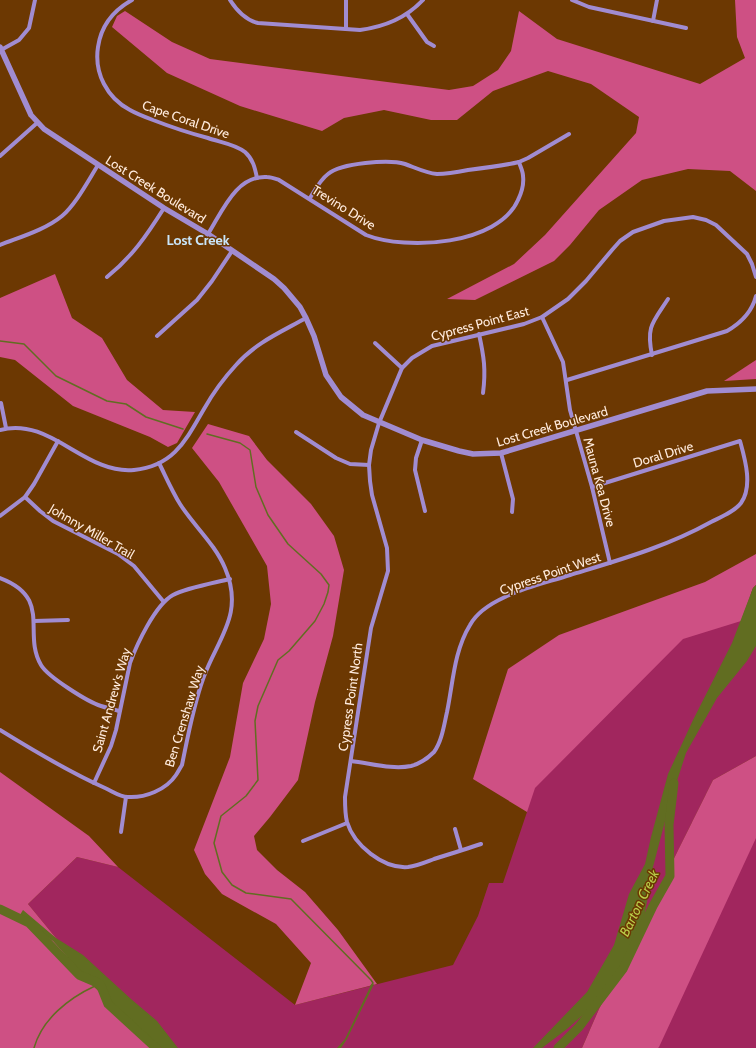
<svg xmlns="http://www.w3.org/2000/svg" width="756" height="1048" font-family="Cabin,sans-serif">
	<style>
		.green { fill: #a1265e }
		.forest { fill: #ce5084 }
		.water { fill: #616d21 }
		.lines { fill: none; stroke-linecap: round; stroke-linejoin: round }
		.stream { stroke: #616d21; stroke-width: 1.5 }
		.river { stroke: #616d21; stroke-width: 9 }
		.minor { stroke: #a18cd1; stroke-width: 4 }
		.tertiary { stroke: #a18cd1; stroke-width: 5.5 }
		.labels { text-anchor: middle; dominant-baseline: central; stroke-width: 3; stroke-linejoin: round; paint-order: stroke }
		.street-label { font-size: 13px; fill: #ffebdd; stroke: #6c3802 }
		.neighbourhood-label { font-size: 14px; font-weight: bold; fill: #c9e5f9; stroke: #6c3802 }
		.water-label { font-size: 14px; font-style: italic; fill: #b9ce49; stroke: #6c3802 }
	</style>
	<rect width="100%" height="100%" fill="#6c3802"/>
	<g class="green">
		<path d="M 703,590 L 756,595 L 756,756 L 713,780 L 599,1009 L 582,1048 L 158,1048 L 139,1034 L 77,967 L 56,938 L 28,904 L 77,857 L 118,867 L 295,1005 L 453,965 L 478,916 L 489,883 L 503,883 L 527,812 L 524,775 Z"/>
		<path d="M 756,786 L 756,1048 L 624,1048 Z"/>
	</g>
	<g class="forest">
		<path d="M 735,0 L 756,0 L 756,191 L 730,171 L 688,169 L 642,180 L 599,210 L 570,245 L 554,261 L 475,300 L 447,299 L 514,264 L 545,235 L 636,133 L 639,117 L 591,84 L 548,71 L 493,91 L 457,120 L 431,120 L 384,110 L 344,118 L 322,131 L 240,106 L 167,73 L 112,27 L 117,16 L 125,11 L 172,42 L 210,59 L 449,90 L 473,86 L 498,70 L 511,51 L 519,11 L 557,39 L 700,84 L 745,58 L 737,37 Z"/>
		<path d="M 55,274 L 72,318 L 102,338 L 127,380 L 163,410 L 195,412 L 177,443 L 168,447 L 150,437 L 73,406 L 15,360 L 0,357 L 0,298 Z"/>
		<path d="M 756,360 L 756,379 L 724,381 Z"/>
		<path d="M 208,424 L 249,436 L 267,460 L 311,504 L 334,536 L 344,570 L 333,636 L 315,702 L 298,780 L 270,817 L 254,836 L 257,850 L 277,870 L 305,892 L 338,930 L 377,984 L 295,1005 L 311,963 L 276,924 L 222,894 L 205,874 L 194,850 L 230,757 L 243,683 L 264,639 L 271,604 L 267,566 L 219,482 L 192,448 Z"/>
		<path d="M 756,554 L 756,585 L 753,588 L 741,621 L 683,639 L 535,788 L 527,812 L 473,779 L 508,669 L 559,635 L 705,582 Z"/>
		<path d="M 756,756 L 756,838 L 659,1047 L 658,1048 L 582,1048 L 599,1009 L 713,780 Z"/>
		<path d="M 0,772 L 89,836 L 118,867 L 77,857 L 28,904 L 56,938 L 77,967 L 139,1034 L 158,1048 L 0,1048 Z"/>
	</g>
	<g class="water">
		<path d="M 756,585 L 756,646 L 747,661 L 717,698 L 686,753 L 669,806 L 653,867 L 644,918 L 625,965 L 592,1007 L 567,1029 L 542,1048 L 533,1048 L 587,992 L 614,945 L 629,894 L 645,864 L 651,837 L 668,774 L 693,720 L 732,643 L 753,588 Z"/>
		<path d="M 23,910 L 56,938 L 83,955 L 131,999 L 157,1021 L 178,1048 L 161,1048 L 94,987 L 53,941 L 18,918 Z"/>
		<path d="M 374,984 L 347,1039 L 341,1048 L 337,1048 L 345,1039 L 371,985 Z"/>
	</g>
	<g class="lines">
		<g class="stream">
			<path d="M 0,341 L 24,344 L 56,376 L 107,401 L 126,404 L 146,417 L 183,429"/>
			<path d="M 207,434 L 240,443 L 250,450 L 256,487 L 268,515 L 288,544 L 321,574 L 329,585 L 328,592 L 324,604 L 315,621 L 289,651 L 278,660 L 258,706 L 255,721 L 258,780 L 246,796 L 221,816 L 214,843 L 222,872 L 232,885 L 246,893 L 291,899 L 371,980 L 373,983 L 371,986"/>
			<path d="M 34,1048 C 42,1019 69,998 95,986"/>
		</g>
		<g class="river">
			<path d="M 0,909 L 29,923 L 79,975 L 100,984 L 108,1004 L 156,1048"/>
			<path d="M 558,1048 L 579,1027 L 623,969 L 653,906 L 670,876 L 669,825 L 674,783"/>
		</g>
		<g class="minor">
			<path d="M 132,0 C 114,10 101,26 98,47 C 94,73 107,98 130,110 C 137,114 145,117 153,120 C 171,127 189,133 208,138 C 219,142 235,144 245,152 C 253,159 255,168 257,178"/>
			<path d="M 230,0 C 237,11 245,20 258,23 L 360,30 C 384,27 407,17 423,0"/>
			<path d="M 572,0 L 589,7 L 686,28"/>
			<path d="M 407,14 L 427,42 L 434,46"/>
			<path d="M 653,21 L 657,0"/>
			<path d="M 346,29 L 346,0"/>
			<path d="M 1,50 L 19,40 L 29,28 L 35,0"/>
			<path d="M 0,156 L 37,123"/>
			<path d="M 310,198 C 315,190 320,180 328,174 C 341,163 389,159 405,164 C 416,168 426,173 437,174 C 447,174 458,172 468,170 C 485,168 502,166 519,162 L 528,158 L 569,134"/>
			<path d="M 208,234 C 222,212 236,175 267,177 C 271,177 276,179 279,180 L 366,235 C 407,251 498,245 518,200 C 522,192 524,184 523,176 C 523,171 520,166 519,162"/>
			<path d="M 0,245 C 20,237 45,230 62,216 C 76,204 88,181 98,165"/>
			<path d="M 107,277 C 132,257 147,235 164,208"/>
			<path d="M 542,317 L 563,362 L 570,410 L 592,487 L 610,563"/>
			<path d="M 479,334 C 484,357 486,370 483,393"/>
			<path d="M 157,336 L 197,300 L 212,281 L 232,251"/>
			<path d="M 375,343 L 402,368"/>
			<path d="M 652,355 C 646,326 653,322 668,299"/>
			<path d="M 567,380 L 727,331 C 741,323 752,312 756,296"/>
			<path d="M 1,403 L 6,428"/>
			<path d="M 0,430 C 50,416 85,475 134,470 C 174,466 186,440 204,409 C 213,393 224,378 236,365 C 255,343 281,332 306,318"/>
			<path d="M 296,432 L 336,458 L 350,464 L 369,465"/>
			<path d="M 422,440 L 416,458 L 415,470 L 425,511"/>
			<path d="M 501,453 L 513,499 L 512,512"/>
			<path d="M 25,497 L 40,511 L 53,521 L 118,554 L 134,566 L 163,601"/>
			<path d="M 0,516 L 25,497 L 34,484 L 58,441"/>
			<path d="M 0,578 C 53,598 22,633 41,665 C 48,677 88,702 101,706 C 107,708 113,709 119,711"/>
			<path d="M 34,621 L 68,620"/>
			<path d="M 0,730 C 34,751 69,772 105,788 C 112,791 120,797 128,797 C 145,798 166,790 176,775 C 178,772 180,768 182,765 C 188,736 193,707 203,679 C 217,639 245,615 225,568 C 215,544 194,526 180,504 C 172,491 166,477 159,463"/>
			<path d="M 351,761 C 370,763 392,770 411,766 C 419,764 428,758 434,752 C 442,741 444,725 447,712 C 453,683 454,651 470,625 C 477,612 492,603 505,597 C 525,587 548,582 570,575 C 619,560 666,547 711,522 C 721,517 734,512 741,503 C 753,486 745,459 740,441 L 592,487"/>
			<path d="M 94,783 L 111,746 L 116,730 L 130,663 C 137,644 155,605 173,595 C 186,588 214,583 230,579"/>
			<path d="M 455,829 L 461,850"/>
			<path d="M 121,832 L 126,797"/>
			<path d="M 303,841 L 347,823"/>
			<path d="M 481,844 C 466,849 450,854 434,859 C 426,862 417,866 408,867 C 383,869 354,845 347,822 C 345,814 345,806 345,797 L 371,628 L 388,571 L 387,548 L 372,495 L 370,481 L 369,465 L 371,450 L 379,423 L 402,368 L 412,358 L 432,346 L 524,324 L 542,317 L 568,299 L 586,281 L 612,250 L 620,241 L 633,232 L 664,221 L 693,217 L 706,220 L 716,225 L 747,254 L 752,264 L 756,277"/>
		</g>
		<path class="tertiary" d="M 0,47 L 31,115 L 44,129 L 164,208 L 208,234 L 274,279 L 284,288 L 300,307 L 306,318 L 314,336 L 326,375 L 341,397 L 363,415 L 422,440 L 459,451 L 473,454 L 501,453 L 707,391 L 756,389"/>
	</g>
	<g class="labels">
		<g class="street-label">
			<text transform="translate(186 119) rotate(19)">Cape Coral Drive</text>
			<text transform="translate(156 189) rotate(32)">Lost Creek Boulevard</text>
			<text transform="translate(344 207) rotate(32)">Trevino Drive</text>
			<text transform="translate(480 323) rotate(-15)">Cypress Point East</text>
			<text transform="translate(552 426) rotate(-16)">Lost Creek Boulevard</text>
			<text transform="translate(663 454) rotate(-17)">Doral Drive</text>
			<text transform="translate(600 482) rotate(75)">Mauna Kea Drive</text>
			<text transform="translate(92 531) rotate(30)">Johnny Miller Trail</text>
			<text transform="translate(550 573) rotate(-19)">Cypress Point West</text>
			<text transform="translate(350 697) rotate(-82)">Cypress Point North</text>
			<text transform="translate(111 700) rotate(-74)">Saint Andrew's Way</text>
			<text transform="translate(184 716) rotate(-73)">Ben Crenshaw Way</text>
		</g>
		<g class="neighbourhood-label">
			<text x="198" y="240">Lost Creek</text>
		</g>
		<g class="water-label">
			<text transform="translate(639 903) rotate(-64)">Barton Creek</text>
		</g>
	</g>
</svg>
